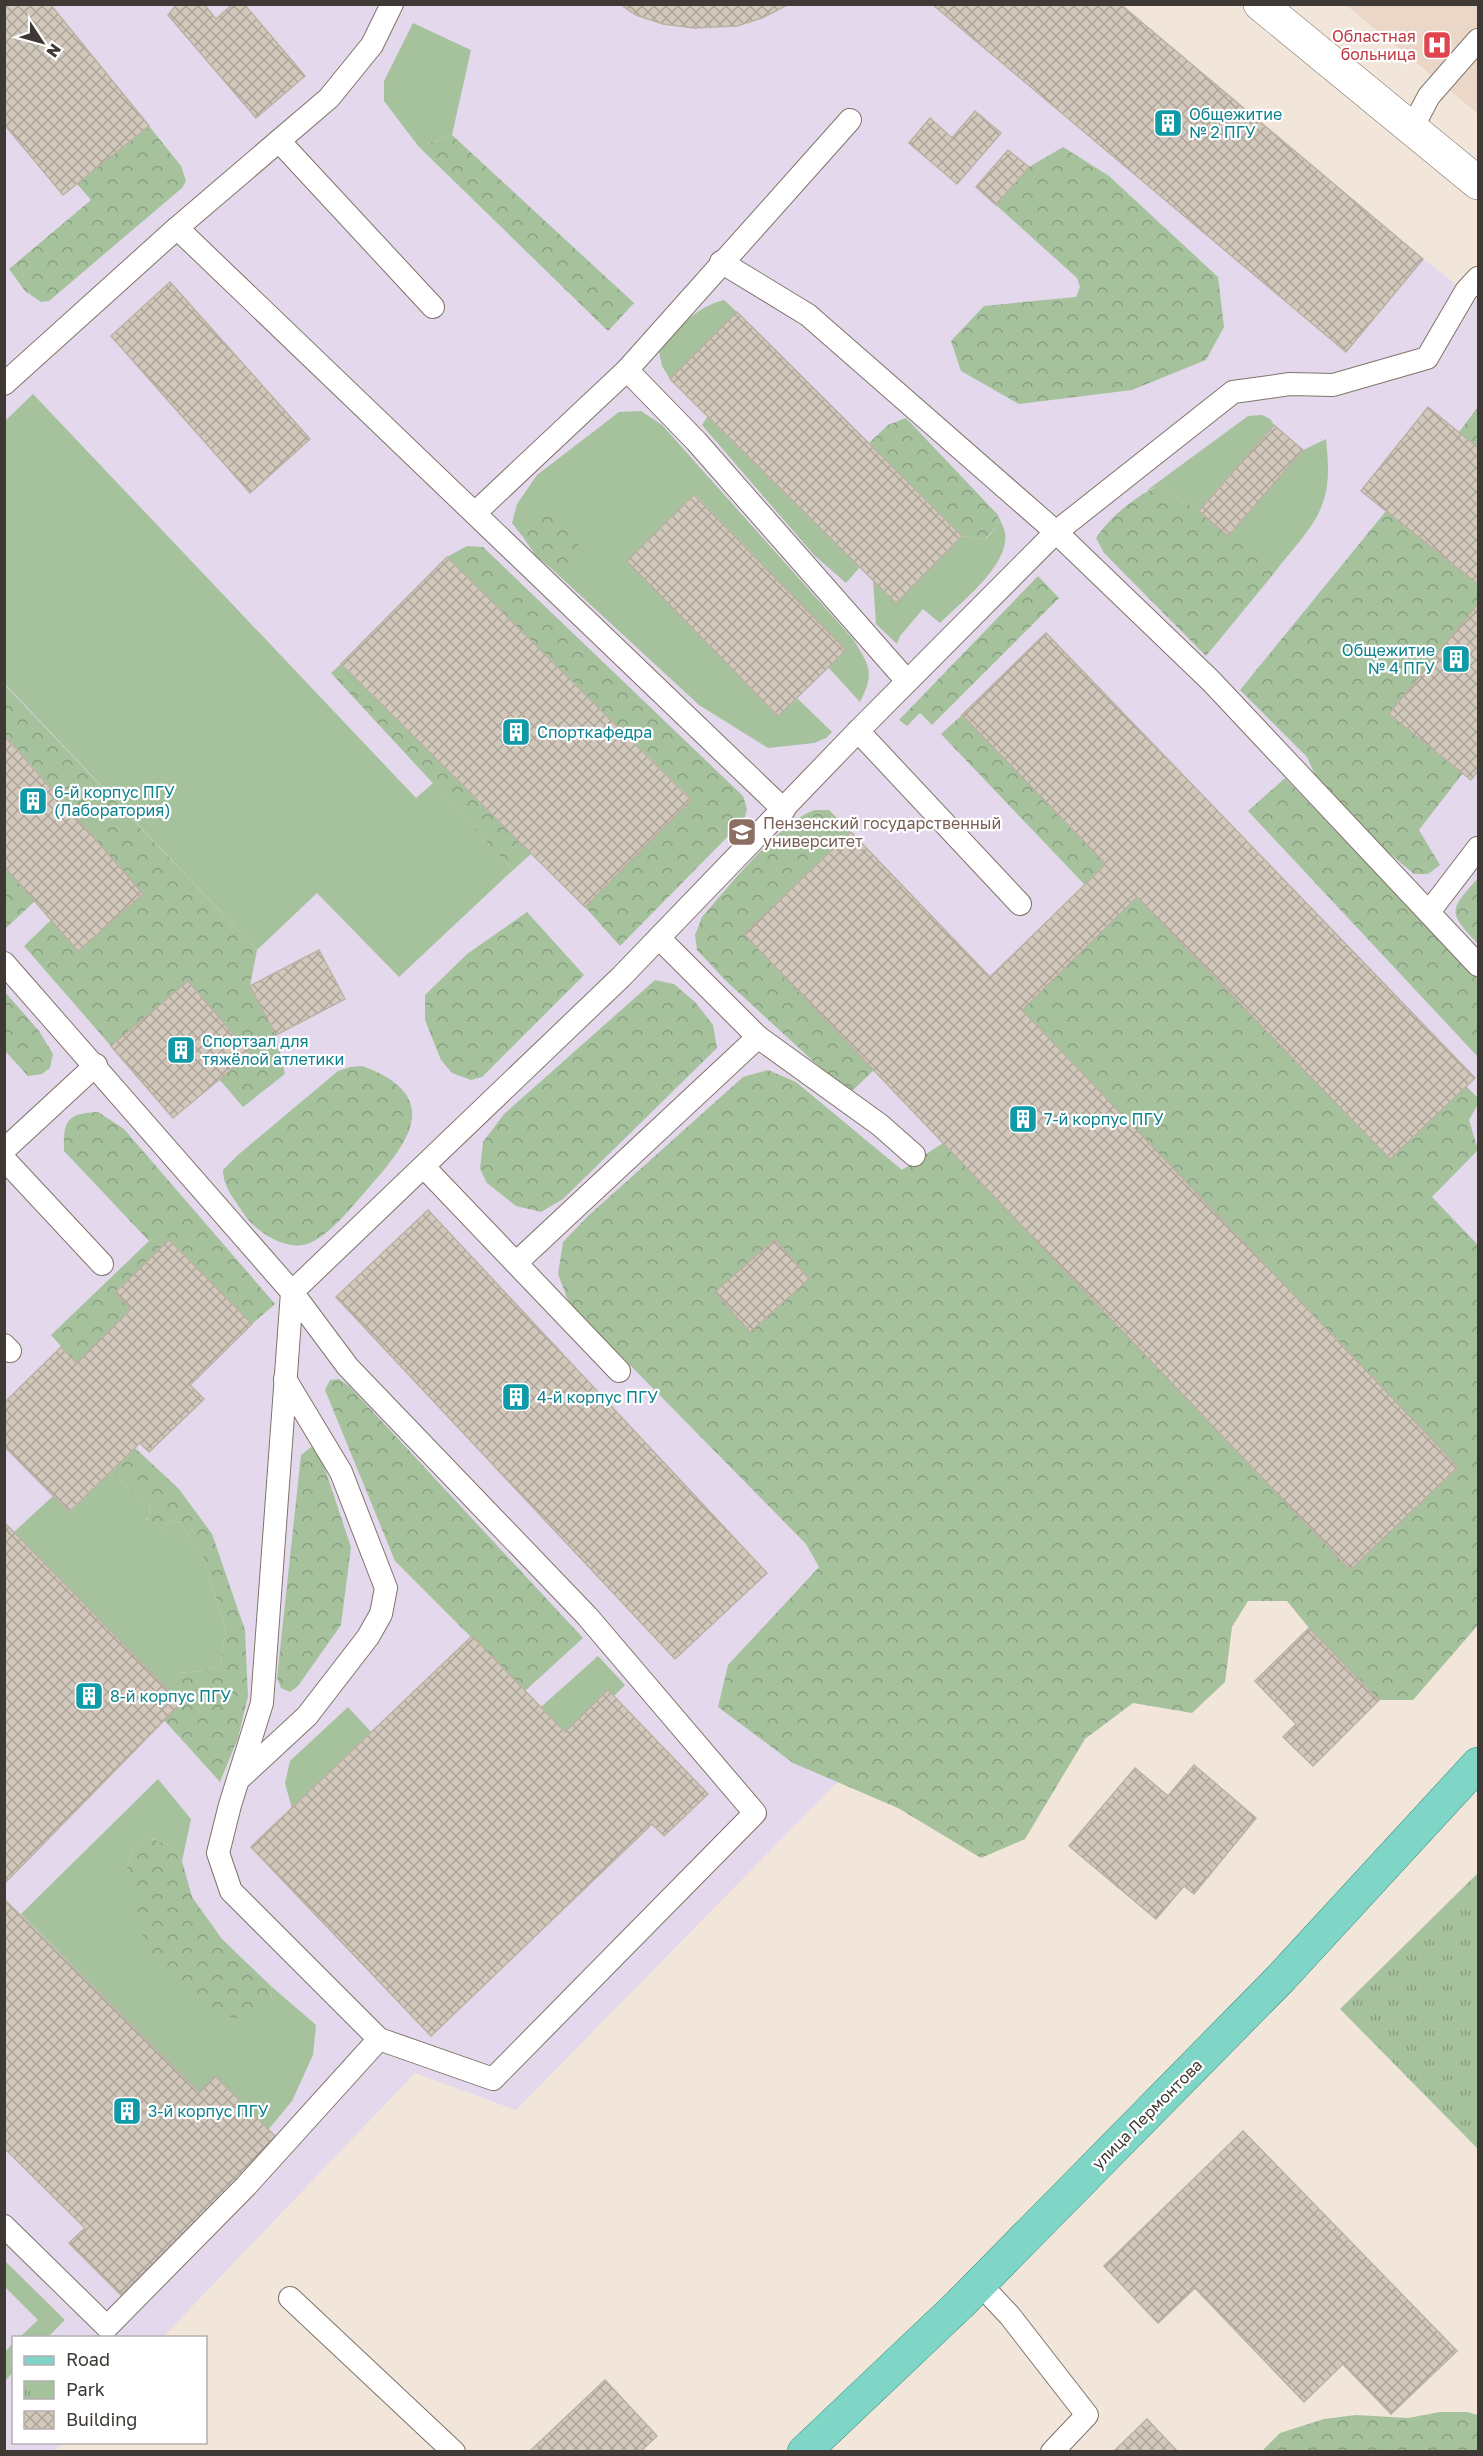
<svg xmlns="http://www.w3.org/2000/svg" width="1483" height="2456" font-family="'Golos Text',sans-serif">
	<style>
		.built { fill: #ebd7c7 }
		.education { fill: #e4d8ec }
		.grass { fill: #a5c29d }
		.forest { fill: url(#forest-crowns) }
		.park { fill: url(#park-tufts) }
		.building { fill: url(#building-cross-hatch); stroke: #bbb1a4; stroke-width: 1.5 }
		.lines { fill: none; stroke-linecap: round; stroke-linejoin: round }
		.lane-casing { stroke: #80746a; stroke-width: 24 }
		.street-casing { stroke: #80746a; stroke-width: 34 }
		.primary-casing { stroke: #308d7b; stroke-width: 34 }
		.lane { stroke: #fff; stroke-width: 22 }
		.street { stroke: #fff; stroke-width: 33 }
		.primary { stroke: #7fd6c7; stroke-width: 33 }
		.labels { text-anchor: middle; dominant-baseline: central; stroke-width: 4.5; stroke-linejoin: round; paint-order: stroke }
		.health-label { font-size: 16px; fill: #be3a42; stroke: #fff; text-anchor: end }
		.culture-label { font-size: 16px; fill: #0d838f; stroke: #fff; text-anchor: start }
		.education-label { font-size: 16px; fill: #785e54; stroke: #fff; text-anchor: start }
		.street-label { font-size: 16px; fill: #3e3934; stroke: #fff }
	</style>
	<defs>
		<pattern id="forest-crowns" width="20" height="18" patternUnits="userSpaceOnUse" patternTransform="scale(1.5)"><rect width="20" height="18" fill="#a5c29d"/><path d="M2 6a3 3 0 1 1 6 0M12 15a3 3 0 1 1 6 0" fill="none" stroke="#889f81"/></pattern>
		<pattern id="park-tufts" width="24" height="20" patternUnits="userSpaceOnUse" patternTransform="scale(1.5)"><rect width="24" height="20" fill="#a5c29d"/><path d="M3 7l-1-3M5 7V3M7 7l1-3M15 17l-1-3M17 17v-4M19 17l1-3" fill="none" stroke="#889f81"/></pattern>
		<pattern id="building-cross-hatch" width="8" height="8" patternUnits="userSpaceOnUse" patternTransform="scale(1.5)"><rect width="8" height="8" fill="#d2c8bb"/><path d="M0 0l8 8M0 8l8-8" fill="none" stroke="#aca399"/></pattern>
	</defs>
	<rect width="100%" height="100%" fill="#f2e5da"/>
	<path class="built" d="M 1346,5 L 1478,5 L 1478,114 L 1442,84 Z"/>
	<path class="education" d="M 5,5 L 1120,5 L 1423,259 L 1478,301 L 1478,1625 L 1088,1362 L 866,1753 L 516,2110 L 415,2073 L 163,2337 L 14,2338 L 14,2442 L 63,2443 L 54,2451 L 5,2452 Z"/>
	<g class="grass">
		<path d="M 413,23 L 471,50 L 452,135 L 419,147 L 384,101 L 384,81 Z"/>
		<path d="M 724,300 L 737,312 L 670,379 L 662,366 L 659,352 C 675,329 696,307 724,300 Z"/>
		<path d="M 33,394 L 416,798 L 433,783 L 513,870 L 399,977 L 317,893 L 257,950 L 5,684 L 5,421 Z"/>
		<path d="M 641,411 L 662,425 L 853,639 C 870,667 875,672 860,702 L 828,667 L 846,650 L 695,495 L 627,561 L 778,716 L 797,698 L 832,732 L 826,738 L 814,743 L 768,748 L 699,705 L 553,570 L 568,570 L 529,525 L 523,537 L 512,523 L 517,504 L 537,475 L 619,412 Z"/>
		<path d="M 1262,415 L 1270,419 L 1274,425 L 1199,511 L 1159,486 L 1146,491 L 1248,416 Z"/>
		<path d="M 708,416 L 860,567 L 846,583 L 814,555 L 702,425 Z"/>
		<path d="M 1326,439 C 1328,459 1330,480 1324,499 C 1317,526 1291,550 1275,572 L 1228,536 L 1303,450 Z"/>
		<path d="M 998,515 C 1000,520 1004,527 1005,533 C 1010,565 961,602 940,623 L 923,609 L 900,636 L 897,644 L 876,624 L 873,580 L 896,602 L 962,536 L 986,539 L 997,526 Z"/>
		<path d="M 110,1472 L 149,1507 L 150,1515 L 146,1520 L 160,1531 L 169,1522 L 175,1520 L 180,1523 L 204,1559 L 226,1630 L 220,1665 L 199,1671 L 178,1673 L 167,1689 L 14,1532 L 53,1496 L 70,1512 Z"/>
		<path d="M 598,1656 L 625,1685 L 614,1696 L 608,1690 L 565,1732 L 541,1707 Z"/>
		<path d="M 348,1707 L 371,1732 L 292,1809 L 285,1783 L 290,1761 Z"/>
		<path d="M 158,1779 L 191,1819 L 182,1861 L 169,1845 L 151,1838 L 134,1848 L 126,1870 L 271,2003 L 272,1987 L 316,2025 L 313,2055 L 292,2101 L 268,2130 L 199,2092 L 21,1914 Z"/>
		<path d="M 4,2260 L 65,2320 L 48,2337 L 20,2337 L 38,2320 L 5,2287 Z"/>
		<path d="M 13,2343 L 13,2372 L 5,2381 L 5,2352 Z"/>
	</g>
	<g class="forest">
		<path d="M 149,126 L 181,166 L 186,181 L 182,188 L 49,301 L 41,302 L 25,291 L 9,269 L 91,200 L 77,184 Z"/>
		<path d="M 452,135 L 634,303 L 608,331 L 419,147 Z"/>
		<path d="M 1063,147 L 1109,176 L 1218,277 L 1224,327 L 1206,360 L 1132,390 L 1019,404 L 961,371 L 951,341 L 984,306 L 1076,297 L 1080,287 L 1077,278 L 996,205 L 1029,167 Z"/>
		<path d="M 1478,407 L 1478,448 L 1459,432 Z"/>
		<path d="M 906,418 L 998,515 L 997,526 L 985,539 L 962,536 L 869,443 L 888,425 Z"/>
		<path d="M 1159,486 L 1199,511 L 1275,572 L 1206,656 L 1104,553 L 1096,538 C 1110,517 1135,496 1159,486 Z"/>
		<path d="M 1386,511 L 1478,584 L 1478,604 L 1389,714 L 1463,773 L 1419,830 L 1440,865 L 1428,874 L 1414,874 L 1389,853 L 1319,784 L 1307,757 L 1240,690 Z"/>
		<path d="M 542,516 C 558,516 576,524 578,542 C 580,552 573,562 568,570 L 553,570 L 536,556 L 523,537 L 529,525 Z"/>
		<path d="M 467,546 L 483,547 L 743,796 L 747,809 L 744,820 L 620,946 L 585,907 L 691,799 L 447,557 Z"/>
		<path d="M 1038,576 L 1059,598 L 932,725 L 920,713 L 907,726 L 899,720 Z"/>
		<path d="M 341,664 L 531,854 L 513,870 L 331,673 Z"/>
		<path d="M 4,684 L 257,950 L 250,986 L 276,1035 L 285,1074 L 243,1107 L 219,1079 L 250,1054 L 188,981 L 111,1046 L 24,946 L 51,920 L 78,951 L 143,894 L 5,735 Z"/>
		<path d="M 962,715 L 1106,864 L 1085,885 L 941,734 Z"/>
		<path d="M 1285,778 L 1478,979 L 1478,1057 L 1248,811 Z"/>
		<path d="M 815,810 L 829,810 L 851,832 L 745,935 L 874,1070 L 849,1094 L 726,981 L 697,950 L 695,935 L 702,917 C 728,888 781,820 815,810 Z"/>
		<path d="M 4,866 L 35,901 L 6,928 L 4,926 Z"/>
		<path d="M 1478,878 L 1478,944 C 1447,911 1449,911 1478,878 Z"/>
		<path d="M 1137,897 L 1390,1159 L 1466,1086 L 1478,1098 L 1478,1104 L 1469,1120 L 1478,1150 L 1432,1197 L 1478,1245 L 1478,1625 L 1413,1700 L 1379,1700 L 1309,1628 L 1287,1601 L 1248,1601 L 1232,1627 L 1225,1682 L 1192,1713 L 1133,1703 L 1085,1739 L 1025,1839 L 981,1858 L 898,1808 L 793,1763 L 718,1707 L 728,1665 L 819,1567 L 806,1544 L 569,1303 L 558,1274 L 563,1242 L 588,1216 L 743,1077 L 768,1070 L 796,1082 L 902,1170 L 943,1143 L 1349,1569 L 1457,1467 L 1022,1010 Z"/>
		<path d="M 527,912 L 584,975 L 482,1077 L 471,1080 L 452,1073 L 441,1060 L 425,1020 L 425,995 L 467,954 Z"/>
		<path d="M 655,980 L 674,984 L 696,1003 L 713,1025 L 717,1048 L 563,1199 L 541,1212 L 516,1206 L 487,1183 L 480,1169 L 483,1142 L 504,1114 Z"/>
		<path d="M 5,992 L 39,1031 L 53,1054 L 50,1068 L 42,1074 L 28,1076 L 5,1051 Z"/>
		<path d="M 362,1066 C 448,1097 406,1146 364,1193 C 350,1209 328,1237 307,1244 C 285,1251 256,1232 244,1214 C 235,1200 223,1187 223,1170 L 239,1154 L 338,1071 L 350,1067 Z"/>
		<path d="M 98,1112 L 124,1129 L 275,1304 L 252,1324 L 169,1240 L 115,1292 L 131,1309 L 76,1363 L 51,1335 L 149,1241 L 64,1151 C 63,1121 67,1113 98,1112 Z"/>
		<path d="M 339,1379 L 349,1386 L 583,1638 L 525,1691 L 395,1561 L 325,1390 L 330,1380 Z"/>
		<path d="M 311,1447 L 320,1454 L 351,1547 L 341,1625 L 298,1686 L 290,1692 L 281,1688 L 277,1678 L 301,1455 Z"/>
		<path d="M 135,1448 L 179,1489 L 212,1534 L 245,1630 L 248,1696 L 238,1738 L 220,1782 L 164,1720 L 181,1703 L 167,1689 L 168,1684 L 178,1673 L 199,1671 L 220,1665 L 226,1630 L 204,1559 L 180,1523 L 175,1520 L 169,1522 L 156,1535 L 150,1533 L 145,1524 L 150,1514 L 149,1507 L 110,1472 Z"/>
		<path d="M 150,1838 L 169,1845 L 182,1861 L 192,1897 L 222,1939 L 272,1987 L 271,2003 L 259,2017 L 241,2020 L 201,2007 L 161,1972 L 143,1937 L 126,1870 L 134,1848 Z"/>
		<path d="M 1440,2412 L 1467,2412 L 1478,2415 L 1478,2451 L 1262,2451 L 1280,2433 L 1324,2419 L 1356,2415 L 1408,2418 Z"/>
	</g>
	<path class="park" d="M 1478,1873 L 1478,2149 L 1340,2009 Z"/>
	<g class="building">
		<path d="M 4,4 L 50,4 L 149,126 L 63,195 L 4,124 Z"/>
		<path d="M 177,4 L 204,4 L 216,19 L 233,4 L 244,4 L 305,76 L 256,118 L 168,15 Z"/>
		<path d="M 620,4 L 789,4 L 762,18 L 737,26 L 694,28 L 663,24 L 636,15 Z"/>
		<path d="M 932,4 L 1120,4 L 1423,259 L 1346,352 Z"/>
		<path d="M 975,111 L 1001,133 L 957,184 L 909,143 L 930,118 L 952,138 Z"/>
		<path d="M 1008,150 L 1029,167 L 996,205 L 976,187 Z"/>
		<path d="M 170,282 L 310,439 L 250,493 L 111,336 Z"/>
		<path d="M 737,312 L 962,536 L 896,603 L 670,379 Z"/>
		<path d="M 1428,407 L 1478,448 L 1478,584 L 1361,491 Z"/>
		<path d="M 1274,425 L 1303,450 L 1228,536 L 1199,511 Z"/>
		<path d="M 694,495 L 846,650 L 778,716 L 627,561 Z"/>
		<path d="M 447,557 L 691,800 L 585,907 L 341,664 Z"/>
		<path d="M 1478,604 L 1478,771 L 1471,780 L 1389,714 Z"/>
		<path d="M 1046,633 L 1475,1078 L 1390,1159 L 1137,897 L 1022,1010 L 1458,1467 L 1350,1570 L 744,934 L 851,832 L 990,977 L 1106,864 L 962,715 Z"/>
		<path d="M 4,735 L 143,894 L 78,951 L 4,866 Z"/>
		<path d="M 319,950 L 345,999 L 276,1035 L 250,986 Z"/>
		<path d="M 188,981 L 250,1054 L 173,1118 L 111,1046 Z"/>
		<path d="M 428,1210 L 767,1573 L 675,1659 L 336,1297 Z"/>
		<path d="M 775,1239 L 809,1279 L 750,1332 L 715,1292 Z"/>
		<path d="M 169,1240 L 252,1324 L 190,1385 L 204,1399 L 149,1452 L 140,1443 L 69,1512 L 4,1446 L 4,1403 L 61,1347 L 76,1363 L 131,1309 L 115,1293 Z"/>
		<path d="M 4,1522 L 181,1703 L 4,1884 Z"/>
		<path d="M 1309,1628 L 1379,1700 L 1313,1766 L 1283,1737 L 1296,1724 L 1255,1681 Z"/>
		<path d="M 472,1636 L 565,1732 L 608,1690 L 708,1794 L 664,1836 L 652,1824 L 431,2036 L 251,1847 Z"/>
		<path d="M 1194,1765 L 1256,1818 L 1194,1894 L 1184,1886 L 1156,1919 L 1069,1846 L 1135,1768 L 1168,1796 Z"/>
		<path d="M 4,1899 L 199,2092 L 215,2076 L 278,2139 L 121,2295 L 69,2243 L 85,2228 L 4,2148 Z"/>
		<path d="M 1243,2131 L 1457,2351 L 1391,2414 L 1343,2364 L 1304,2402 L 1195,2288 L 1158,2323 L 1104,2266 Z"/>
		<path d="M 605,2380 L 657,2436 L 640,2452 L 529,2452 Z"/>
		<path d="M 1147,2419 L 1178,2452 L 1113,2452 Z"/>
	</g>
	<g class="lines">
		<g class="lane-casing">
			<g id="lane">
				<path d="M 1412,128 L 1429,96 L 1478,40"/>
				<path d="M 279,141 L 433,307"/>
				<path d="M 177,228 L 784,810"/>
				<path d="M 721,262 L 808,315 L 1056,532 L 1211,681 L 1478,965"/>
				<path d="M 627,370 L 850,120"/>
				<path d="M 4,384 L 177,228 L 329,98 L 372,45 L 392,4"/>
				<path d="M 475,513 L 627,370 L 696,441 L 907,681"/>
				<path d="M 858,731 L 1020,904"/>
				<path d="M 1429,912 L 1478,848"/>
				<path d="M 4,963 L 292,1292 L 262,1703 L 230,1805 L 218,1853 L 231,1891 L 379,2039 L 493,2079 L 755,1813 L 587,1616 L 348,1367 L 292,1292 L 621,977 L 858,731 L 1056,532 L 1233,392 L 1290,384 L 1333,385 L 1427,358 L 1466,291 L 1478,278"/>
				<path d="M 758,1037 L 880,1125 L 914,1155"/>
				<path d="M 4,1150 L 96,1065"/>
				<path d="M 4,1159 L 102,1264"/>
				<path d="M 424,1167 L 619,1371"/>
				<path d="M 516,1263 L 758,1037 L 659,938"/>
				<path d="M 4,1345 L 10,1351"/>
				<path d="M 239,1779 L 307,1716 L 368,1637 L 381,1614 L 386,1588 L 341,1472 L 285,1379"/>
				<path d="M 4,2226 L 107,2327 L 246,2186 L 379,2039"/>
				<path d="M 980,2284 L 1010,2316 L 1087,2415 L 1052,2452"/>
				<path d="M 290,2298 L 454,2452"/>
			</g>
		</g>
		<g class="street-casing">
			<path id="street" d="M 1260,4 L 1478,183"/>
		</g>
		<g class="primary-casing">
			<path id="primary" d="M 804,2452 L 960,2304 L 1281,1978 L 1478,1764"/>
		</g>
		<use href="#lane" class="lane"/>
		<use href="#street" class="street"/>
		<use href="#primary" class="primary"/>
	</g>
	<defs>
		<g id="hospital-square" transform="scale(1.5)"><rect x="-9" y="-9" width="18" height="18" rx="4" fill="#e0444e" stroke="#fff"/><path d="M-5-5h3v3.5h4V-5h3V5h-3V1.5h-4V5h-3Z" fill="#fff"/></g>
		<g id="building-square" transform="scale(1.5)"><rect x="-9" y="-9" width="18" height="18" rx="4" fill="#0f9aa8" stroke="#fff"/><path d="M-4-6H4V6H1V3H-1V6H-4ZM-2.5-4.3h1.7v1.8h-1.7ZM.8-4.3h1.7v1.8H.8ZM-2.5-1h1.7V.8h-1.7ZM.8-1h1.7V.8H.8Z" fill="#fff"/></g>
		<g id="university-square" transform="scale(1.5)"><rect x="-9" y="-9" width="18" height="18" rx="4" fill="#8d6e63" stroke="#fff"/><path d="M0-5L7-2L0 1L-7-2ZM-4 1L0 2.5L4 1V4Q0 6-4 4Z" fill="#fff"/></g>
	</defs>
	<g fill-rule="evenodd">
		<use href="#hospital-square" x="1437" y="45"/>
		<use href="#building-square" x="1168" y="123"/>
		<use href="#building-square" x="1456" y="659"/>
		<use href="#building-square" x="516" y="732"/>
		<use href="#building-square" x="33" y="801"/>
		<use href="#university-square" x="742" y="832"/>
		<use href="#building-square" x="181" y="1050"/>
		<use href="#building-square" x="1023" y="1119"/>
		<use href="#building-square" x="516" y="1397"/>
		<use href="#building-square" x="89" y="1696"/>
		<use href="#building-square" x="127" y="2111"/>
	</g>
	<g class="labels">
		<g class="health-label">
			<text x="1416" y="36">Областная<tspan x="1416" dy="18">больница</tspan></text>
		</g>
		<g class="culture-label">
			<text x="1189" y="114">Общежитие<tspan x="1189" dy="18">№ 2 ПГУ</tspan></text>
			<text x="1435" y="650" text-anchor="end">Общежитие<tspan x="1435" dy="18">№ 4 ПГУ</tspan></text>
			<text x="537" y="732">Спорткафедра</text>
			<text x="54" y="792">6-й корпус ПГУ<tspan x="54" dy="18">(Лаборатория)</tspan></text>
			<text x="202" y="1041">Спортзал для<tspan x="202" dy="18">тяжёлой атлетики</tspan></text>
			<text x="1044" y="1119">7-й корпус ПГУ</text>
			<text x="537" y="1397">4-й корпус ПГУ</text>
			<text x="110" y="1696">8-й корпус ПГУ</text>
			<text x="148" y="2111">3-й корпус ПГУ</text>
		</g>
		<g class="education-label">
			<text x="763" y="823">Пензенский государственный<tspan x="763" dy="18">университет</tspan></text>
		</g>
		<g class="street-label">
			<text transform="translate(1147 2114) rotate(-45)">улица Лермонтова</text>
		</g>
	</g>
	<rect width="1483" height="2456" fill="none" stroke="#3e3934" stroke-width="12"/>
	<rect x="12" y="2336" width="195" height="108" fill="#ffffff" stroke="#b2b0ae" stroke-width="1.5"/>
	<rect x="24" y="2356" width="30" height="9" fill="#7fd6c7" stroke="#b2b0ae" stroke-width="1.5"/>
	<text x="66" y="2366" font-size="18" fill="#3e3934">Road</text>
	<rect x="24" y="2381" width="30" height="18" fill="url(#park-tufts)" stroke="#b2b0ae" stroke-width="1.5"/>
	<text x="66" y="2396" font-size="18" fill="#3e3934">Park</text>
	<rect x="24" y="2411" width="30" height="18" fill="url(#building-cross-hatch)" stroke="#b2b0ae" stroke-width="1.5"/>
	<text x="66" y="2426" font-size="18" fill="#3e3934">Building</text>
	<g transform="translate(42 42) rotate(126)" stroke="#ffffff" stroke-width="4.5" paint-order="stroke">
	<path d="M0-4.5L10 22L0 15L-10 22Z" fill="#3e3934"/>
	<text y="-9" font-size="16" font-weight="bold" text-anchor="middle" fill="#3e3934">N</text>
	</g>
</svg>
